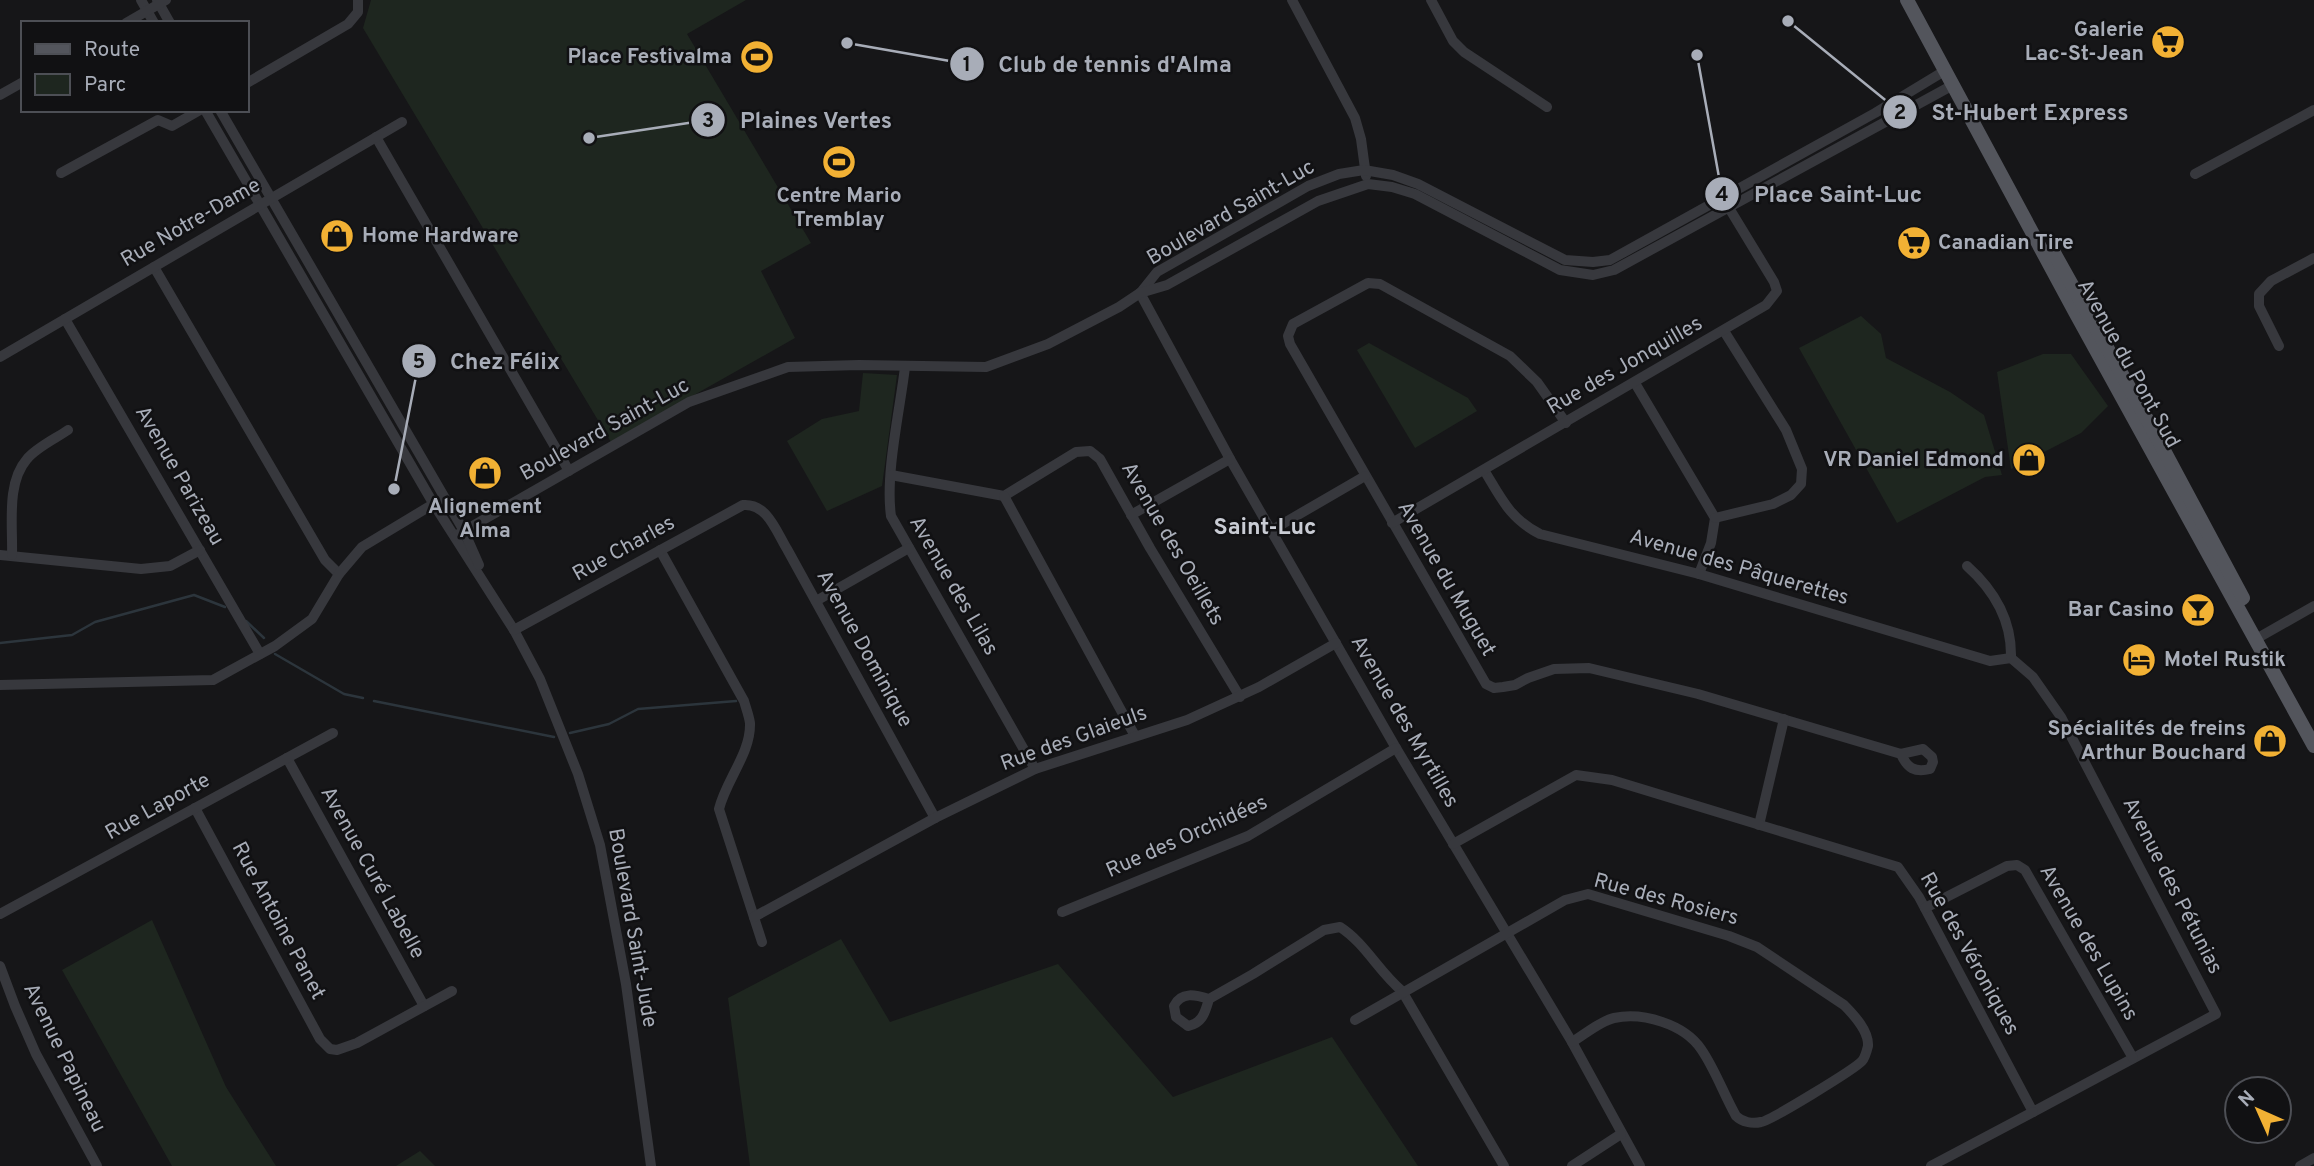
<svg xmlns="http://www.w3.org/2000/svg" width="2314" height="1166" font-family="Overpass,sans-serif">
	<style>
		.green { fill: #1e261f }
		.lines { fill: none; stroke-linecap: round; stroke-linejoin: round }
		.stream { stroke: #2c353c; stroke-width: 2.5 }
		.minor { stroke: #37383d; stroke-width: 10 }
		.major { stroke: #53555c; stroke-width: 14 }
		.labels { text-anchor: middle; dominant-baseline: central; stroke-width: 5; stroke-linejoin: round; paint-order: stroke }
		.poi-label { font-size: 21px; font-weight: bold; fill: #a8adb8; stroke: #111113; text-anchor: end }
		.street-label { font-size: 21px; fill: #a8adb8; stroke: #111113 }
		.neighbourhood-label { font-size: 23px; font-weight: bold; fill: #c9ccd4; stroke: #111113 }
		.leader { fill: none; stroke: #a8adb8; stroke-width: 2.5 }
		.callout-dot { fill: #a8adb8; stroke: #111113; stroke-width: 2.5 }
		.mark-label { font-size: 21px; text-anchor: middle; font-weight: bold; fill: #111 }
		.callout-label { font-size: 23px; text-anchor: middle; font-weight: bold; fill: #a8adb8; stroke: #111113; stroke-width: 5; stroke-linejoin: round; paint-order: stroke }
	</style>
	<rect width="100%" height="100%" fill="#161618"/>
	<g class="green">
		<path d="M 371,0 L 746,0 L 687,34 L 811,243 L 761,271 L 795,338 L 611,442 L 363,28 Z"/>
		<path d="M 1861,316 L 1881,334 L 1886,358 L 1950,392 L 1984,415 L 2002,475 L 1985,477 L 1897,523 L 1799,348 Z"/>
		<path d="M 1369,343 L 1468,398 L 1477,411 L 1415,448 L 1357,350 Z"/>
		<path d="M 2043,354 L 2071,354 L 2108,406 L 2081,433 L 2011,469 L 1997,372 Z"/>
		<path d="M 863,373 L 897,375 L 882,486 L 827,511 L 787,441 L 822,419 L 859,411 Z"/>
		<path d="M 152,920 L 226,1087 L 276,1166 L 172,1166 L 62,970 Z"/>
		<path d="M 841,939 L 890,1022 L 1058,964 L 1173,1097 L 1332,1037 L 1418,1166 L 750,1166 L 728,998 Z"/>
		<path d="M 420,1151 L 435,1166 L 396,1166 Z"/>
	</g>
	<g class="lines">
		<g class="stream">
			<path d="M 246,621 L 264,638"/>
			<path d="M 0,643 L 72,635 L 95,622 L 194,595 L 225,607"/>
			<path d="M 275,654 L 344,694 L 363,698"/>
			<path d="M 374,701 L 554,737"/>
			<path d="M 570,733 L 609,724 L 638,709 L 736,701"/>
		</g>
		<g class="minor">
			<path d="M 141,0 L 154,23"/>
			<path d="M 157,0 L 170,23"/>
			<path d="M 1292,0 L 1355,118 L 1361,139 L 1366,176"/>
			<path d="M 1431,0 L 1453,41 L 1464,52 L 1547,107"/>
			<path d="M 126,23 L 166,0"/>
			<path d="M 247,83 L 348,24 L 358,12 L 358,0"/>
			<path d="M 0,95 L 23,82"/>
			<path d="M 205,110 L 433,503 L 514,630 L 540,679 L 578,774 L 600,845 L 626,984 L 651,1166"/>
			<path d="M 220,110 L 464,531 L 479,565"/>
			<path d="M 376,137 L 569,471"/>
			<path d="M 61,173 L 158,120 L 172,126 L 200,110"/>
			<path d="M 2195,174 L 2314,110"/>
			<path d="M 154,267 L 325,560 L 339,574"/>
			<path d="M 1141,292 L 1157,272 L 1308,186 L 1339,174 L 1364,170 L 1393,175 L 1418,184 L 1565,260 L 1593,262 L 1610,260 L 1875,113 L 1946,70"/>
			<path d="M 1140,293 L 1230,459 L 1396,748 L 1572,1042 L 1640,1166"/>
			<path d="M 65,319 L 260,654"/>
			<path d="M 2279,346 L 2259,306 L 2259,294 L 2271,281 L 2314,258"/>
			<path d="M 0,357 L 402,122"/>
			<path d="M 905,367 C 900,410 885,474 891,516 L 1035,769"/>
			<path d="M 1635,383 L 1715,518 L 1711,543 L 1699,574"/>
			<path d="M 1566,423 L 1537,382 L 1510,356 L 1380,284 L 1368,283 L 1293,324 L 1288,336 L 1290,344 L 1486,684 L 1494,688 L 1503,687 L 1515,685 L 1528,678 L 1554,669 L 1589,668 L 1698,694 L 1901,754 L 1923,749 L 1932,757 L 1933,762 L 1930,769 C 1915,773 1907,768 1901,754"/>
			<path d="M 1484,470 C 1501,498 1510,519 1540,534 L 1699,574 L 1990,661 L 2011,658"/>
			<path d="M 891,475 L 1004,496 L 1076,452 L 1090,451 L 1100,459 L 1150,548 L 1240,697"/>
			<path d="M 1004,496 L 1135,736"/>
			<path d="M 1131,515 L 1230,459"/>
			<path d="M 1715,518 L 1773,504 L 1791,495 L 1801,484 L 1802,469 L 1786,430 L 1724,331"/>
			<path d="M 1392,523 L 1766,305 L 1777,291 L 1774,282 L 1726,203"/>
			<path d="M 1272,530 L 1365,476"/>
			<path d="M 455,536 L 689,402 L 788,367 L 859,365 L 986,367 L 1048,344 L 1119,307 L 1140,293 L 1167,285 L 1318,201 L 1368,184 L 1392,187 L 1415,194 L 1560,270 L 1593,275 L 1614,270 L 1953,85"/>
			<path d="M 660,550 L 744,701 C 746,708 749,716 750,723 C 751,753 726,780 719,809 L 762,942"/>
			<path d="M 0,555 L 141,569 L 170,566 L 200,550"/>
			<path d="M 12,555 C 13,525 6,483 27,459 C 37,447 55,439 68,430"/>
			<path d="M 816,601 L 909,548"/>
			<path d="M 514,630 L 743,505 C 767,503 776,531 787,549 L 935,818"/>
			<path d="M 2256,639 L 2314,606"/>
			<path d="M 0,685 L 213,680 L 275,646 L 312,619 L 339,574 L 362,547 L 440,500"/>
			<path d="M 287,758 L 424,1006"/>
			<path d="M 195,808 L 320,1039 L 330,1049 L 337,1050 L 357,1043 L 452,991"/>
			<path d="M 1759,825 L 1784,719"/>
			<path d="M 1453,844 L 1576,775 L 1612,780 L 1898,867 L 1919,897 L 2033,1112 L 2216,1014 L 2061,717 L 2033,677 L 2011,658 C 2012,620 1995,591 1967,566"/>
			<path d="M 1925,908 L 2007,866 L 2017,865 L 2025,870 L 2133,1058"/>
			<path d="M 1062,912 L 1248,836 L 1396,748"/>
			<path d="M 0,914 L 333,733"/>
			<path d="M 754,917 L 935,818 L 1035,769 L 1187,720 L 1259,687 L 1336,643"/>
			<path d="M 0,966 L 15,1006 L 36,1054 L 97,1166"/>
			<path d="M 1209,999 C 1196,995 1181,991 1174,1006 L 1176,1017 L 1188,1026 C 1203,1023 1205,1012 1209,999 L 1253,974 L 1324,930 L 1340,927 C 1365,943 1379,972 1402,991 L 1504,1166"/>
			<path d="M 1355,1020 L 1565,900 L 1588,894 L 1729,936 L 1757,947 L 1844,1005 C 1854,1015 1869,1031 1868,1046 C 1867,1050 1865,1058 1862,1061 C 1855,1069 1770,1121 1761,1122 C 1752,1124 1742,1122 1736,1116 C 1724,1095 1715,1069 1701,1049 C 1684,1024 1643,1012 1614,1018 C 1600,1021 1584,1035 1572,1042"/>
			<path d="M 1572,1166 L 1621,1134"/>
			<path d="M 1931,1166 L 2033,1112"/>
			<path d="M 2300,1166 L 2314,1158"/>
		</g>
		<g class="major">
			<path d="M 1907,0 L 2075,312 L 2314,746"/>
			<path d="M 2053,251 L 2153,430 L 2243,598"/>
		</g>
	</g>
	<defs>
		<g id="supermarket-disc" transform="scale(1.75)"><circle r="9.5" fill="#f2b134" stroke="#111113"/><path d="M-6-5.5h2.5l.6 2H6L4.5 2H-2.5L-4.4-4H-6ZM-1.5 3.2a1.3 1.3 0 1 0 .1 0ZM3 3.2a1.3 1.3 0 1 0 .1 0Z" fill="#111"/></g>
		<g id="stadium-disc" transform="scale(1.75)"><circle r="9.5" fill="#f2b134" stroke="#111113"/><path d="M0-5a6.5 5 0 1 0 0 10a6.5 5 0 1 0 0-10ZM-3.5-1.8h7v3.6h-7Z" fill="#111"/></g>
		<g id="shop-disc" transform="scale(1.75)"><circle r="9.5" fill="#f2b134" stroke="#111113"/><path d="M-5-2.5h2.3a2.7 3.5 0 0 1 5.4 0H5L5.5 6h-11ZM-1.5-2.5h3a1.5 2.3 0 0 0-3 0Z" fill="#111"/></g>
		<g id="bar-disc" transform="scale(1.75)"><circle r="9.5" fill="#f2b134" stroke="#111113"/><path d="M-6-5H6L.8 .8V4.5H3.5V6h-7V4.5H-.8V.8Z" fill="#111"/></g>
		<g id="hotel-disc" transform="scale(1.75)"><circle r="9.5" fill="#f2b134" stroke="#111113"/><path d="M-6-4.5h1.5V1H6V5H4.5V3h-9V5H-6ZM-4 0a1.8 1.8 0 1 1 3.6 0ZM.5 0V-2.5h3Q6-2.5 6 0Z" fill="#111"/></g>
	</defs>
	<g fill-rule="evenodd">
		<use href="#supermarket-disc" x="2168" y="42"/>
		<use href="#stadium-disc" x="757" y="57"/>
		<use href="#stadium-disc" x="839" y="162"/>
		<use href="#shop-disc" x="337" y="236"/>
		<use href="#supermarket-disc" x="1914" y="243"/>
		<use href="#shop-disc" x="2029" y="460"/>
		<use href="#shop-disc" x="485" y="473"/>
		<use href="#bar-disc" x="2198" y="610"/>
		<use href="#hotel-disc" x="2139" y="660"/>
		<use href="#shop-disc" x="2270" y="741"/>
	</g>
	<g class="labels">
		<g class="poi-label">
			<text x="2144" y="30">Galerie<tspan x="2144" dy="24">Lac-St-Jean</tspan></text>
			<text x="732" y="57">Place Festivalma</text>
			<text x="839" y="196" text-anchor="middle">Centre Mario<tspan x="839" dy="24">Tremblay</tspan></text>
			<text x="362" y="236" text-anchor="start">Home Hardware</text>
			<text x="1938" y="243" text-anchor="start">Canadian Tire</text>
			<text x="2004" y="460">VR Daniel Edmond</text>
			<text x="485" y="507" text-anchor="middle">Alignement<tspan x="485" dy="24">Alma</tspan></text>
			<text x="2174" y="610">Bar Casino</text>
			<text x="2164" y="660" text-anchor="start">Motel Rustik</text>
			<text x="2246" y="729">Spécialités de freins<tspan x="2246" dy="24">Arthur Bouchard</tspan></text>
		</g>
		<g class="street-label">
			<text transform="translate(1231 213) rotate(-30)">Boulevard Saint-Luc</text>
			<text transform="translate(191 223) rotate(-30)">Rue Notre-Dame</text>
			<text transform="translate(2128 364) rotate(61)">Avenue du Pont Sud</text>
			<text transform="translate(1625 366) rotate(-30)">Rue des Jonquilles</text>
			<text transform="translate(605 430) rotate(-29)">Boulevard Saint-Luc</text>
			<text transform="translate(179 476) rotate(60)">Avenue Parizeau</text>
			<text transform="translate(1172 544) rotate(60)">Avenue des Oeillets</text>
			<text transform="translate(624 549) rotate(-29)">Rue Charles</text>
			<text transform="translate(1739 568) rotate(16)">Avenue des Pâquerettes</text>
			<text transform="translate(1446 579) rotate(60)">Avenue du Muguet</text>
			<text transform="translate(953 586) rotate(60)">Avenue des Lilas</text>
			<text transform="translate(864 649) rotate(61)">Avenue Dominique</text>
			<text transform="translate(1404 722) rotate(60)">Avenue des Myrtilles</text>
			<text transform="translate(1074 739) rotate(-20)">Rue des Glaieuls</text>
			<text transform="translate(158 807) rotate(-29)">Rue Laporte</text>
			<text transform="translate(1187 837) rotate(-24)">Rue des Orchidées</text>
			<text transform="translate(372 873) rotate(61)">Avenue Curé Labelle</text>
			<text transform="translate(2172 886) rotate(63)">Avenue des Pétunias</text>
			<text transform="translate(1666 900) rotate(15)">Rue des Rosiers</text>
			<text transform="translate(278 921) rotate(62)">Rue Antoine Panet</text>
			<text transform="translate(632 928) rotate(80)">Boulevard Saint-Jude</text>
			<text transform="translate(2088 943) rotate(60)">Avenue des Lupins</text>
			<text transform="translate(1969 954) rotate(61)">Rue des Véroniques</text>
			<text transform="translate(64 1058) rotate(64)">Avenue Papineau</text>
		</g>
		<g class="neighbourhood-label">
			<text x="1265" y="528">Saint-Luc</text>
		</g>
	</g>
	<path class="leader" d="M847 43L967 64M1788 21L1900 112M589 138L708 120M1697 55L1722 194M394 489L419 361"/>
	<g class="callout-dot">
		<circle cx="847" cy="43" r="7"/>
		<circle cx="1788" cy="21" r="7"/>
		<circle cx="589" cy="138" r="7"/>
		<circle cx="1697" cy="55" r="7"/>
		<circle cx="394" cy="489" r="7"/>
		<circle cx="967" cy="64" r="18"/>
		<circle cx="1900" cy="112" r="18"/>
		<circle cx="708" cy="120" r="18"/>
		<circle cx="1722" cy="194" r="18"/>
		<circle cx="419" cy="361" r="18"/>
	</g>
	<g class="mark-label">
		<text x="967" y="71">1</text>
		<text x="1900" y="119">2</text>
		<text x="708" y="127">3</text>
		<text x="1722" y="201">4</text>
		<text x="419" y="368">5</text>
	</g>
	<g class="callout-label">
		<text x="1115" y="72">Club de tennis d'Alma</text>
		<text x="2030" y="120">St-Hubert Express</text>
		<text x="816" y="128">Plaines Vertes</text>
		<text x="1838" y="202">Place Saint-Luc</text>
		<text x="505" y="369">Chez Félix</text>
	</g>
	<rect x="21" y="21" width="228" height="91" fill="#111113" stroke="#4d4f55" stroke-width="2"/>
	<rect x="35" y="44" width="35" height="10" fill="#53555c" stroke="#4d4f55" stroke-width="2"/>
	<text x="84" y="56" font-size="21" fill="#a8adb8">Route</text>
	<rect x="35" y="74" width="35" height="21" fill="#1e261f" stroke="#4d4f55" stroke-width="2"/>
	<text x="84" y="91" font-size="21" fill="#a8adb8">Parc</text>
	<g transform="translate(2258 1110) rotate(315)"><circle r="33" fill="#111113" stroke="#4d4f55" stroke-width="2"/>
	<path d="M0-5L12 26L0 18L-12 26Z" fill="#f2b134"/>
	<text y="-10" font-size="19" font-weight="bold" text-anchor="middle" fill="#a8adb8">N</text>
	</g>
</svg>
